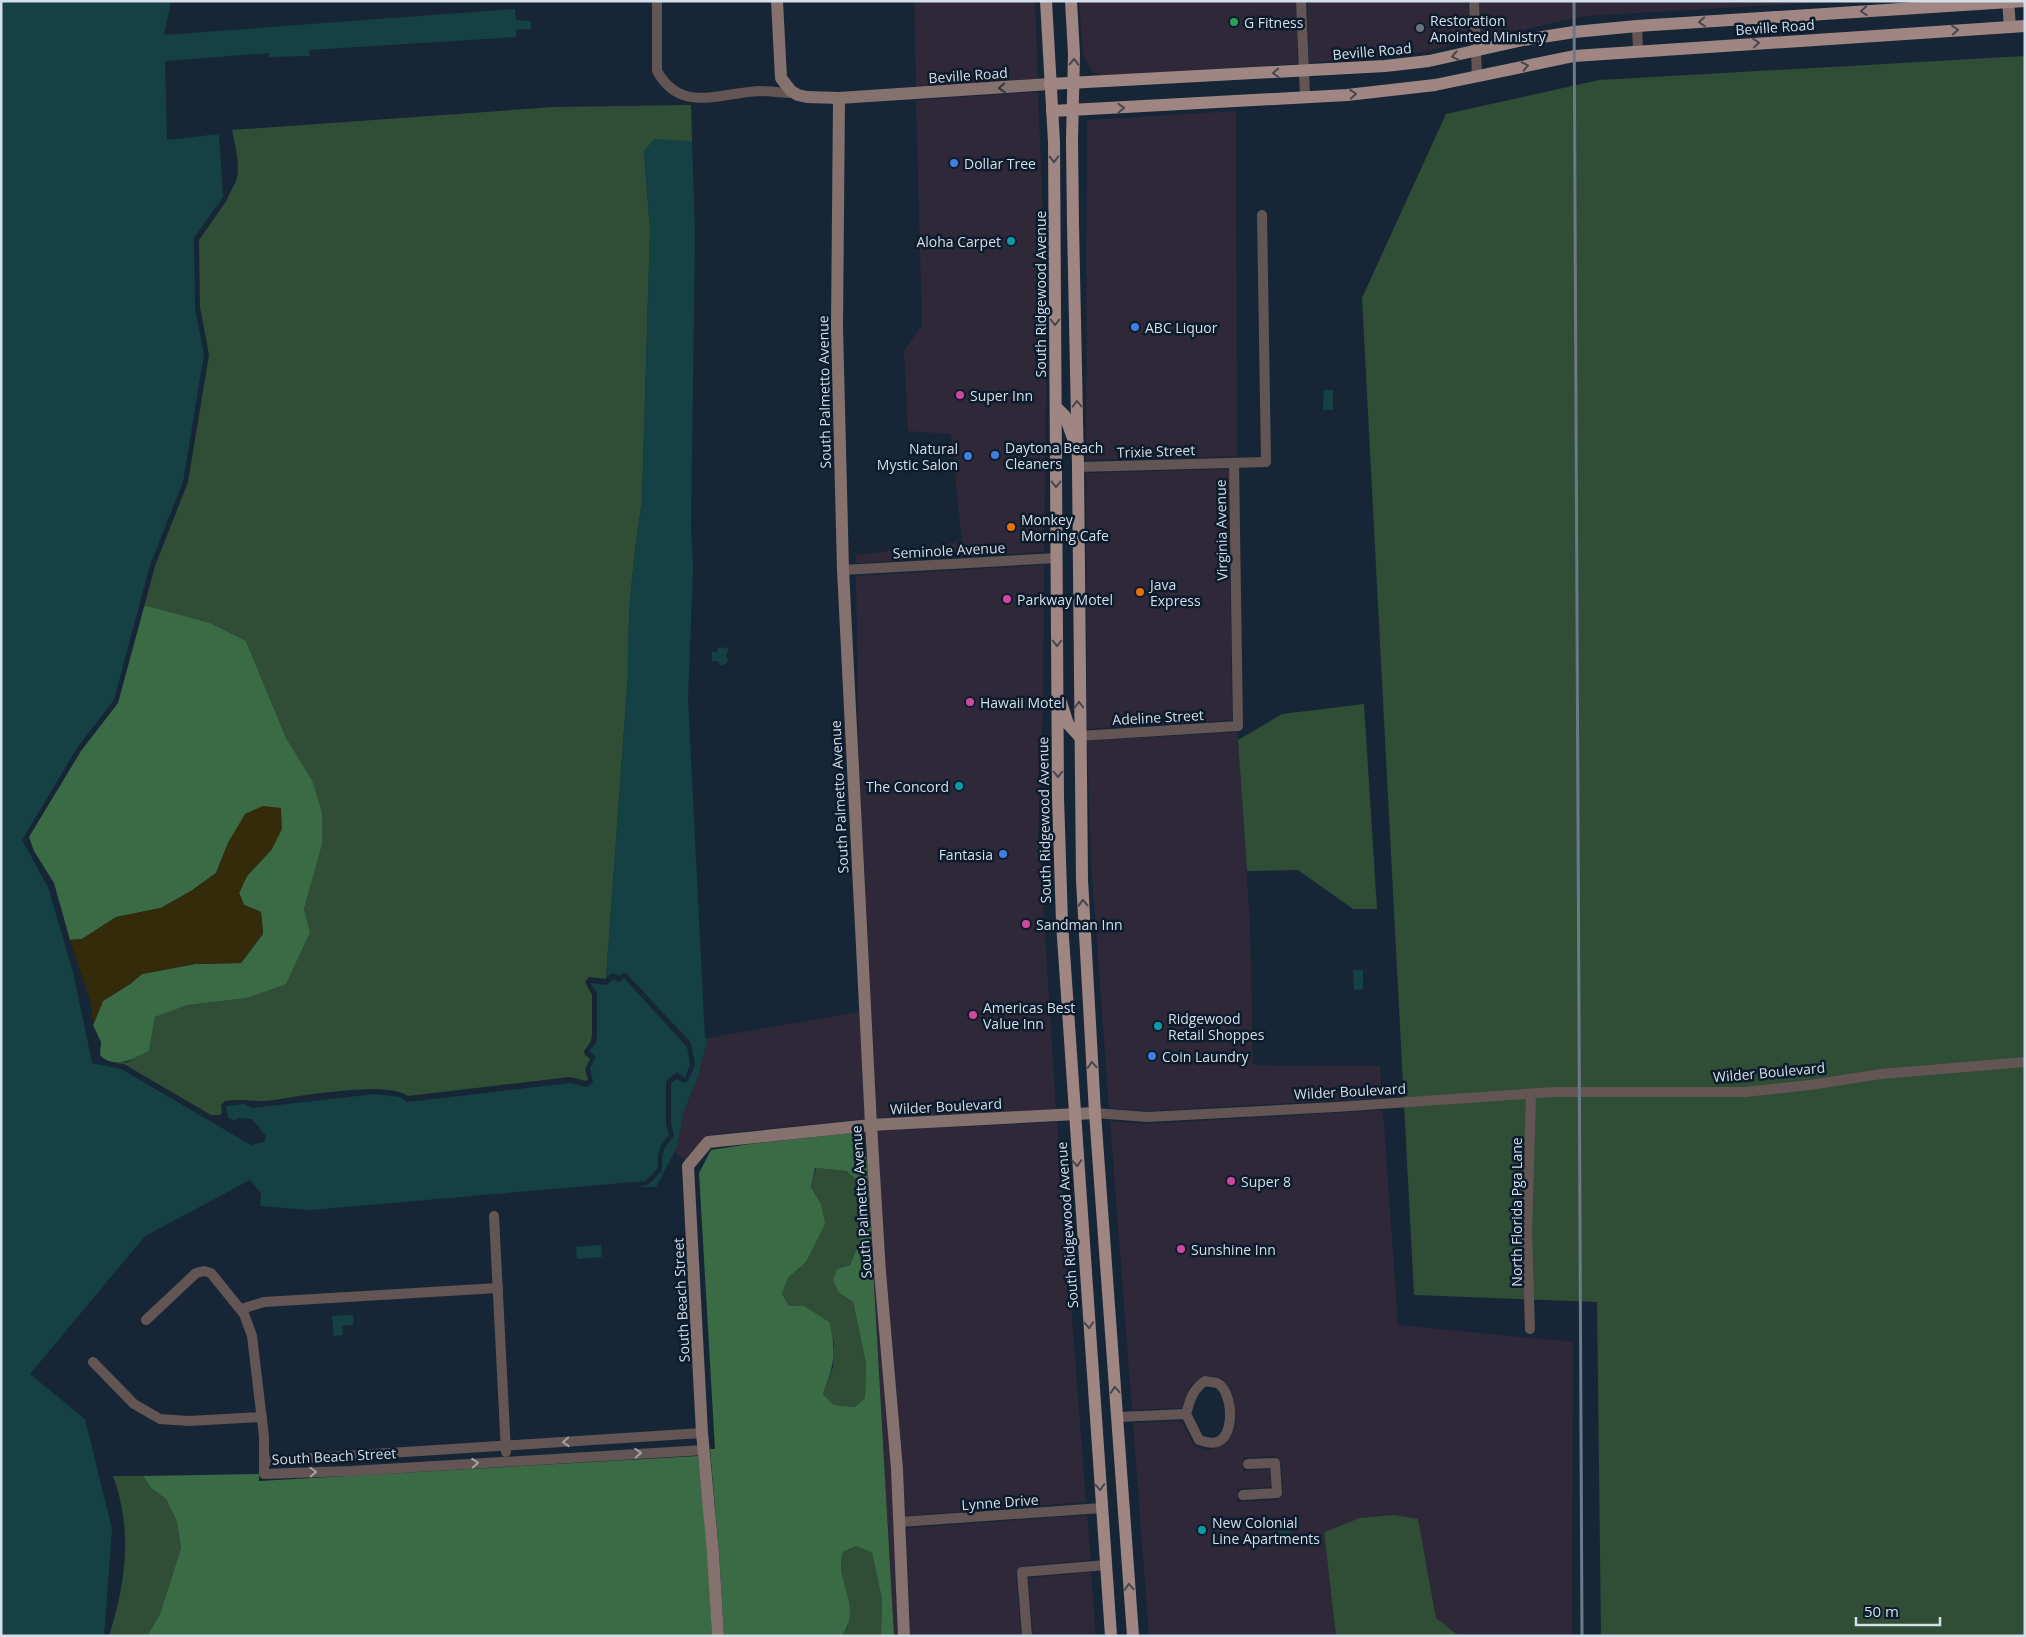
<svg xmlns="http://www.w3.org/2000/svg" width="2026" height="1637" font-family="'Open Sans',sans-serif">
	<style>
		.commercial { fill: #2f2838; fill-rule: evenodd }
		.green { fill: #2f4e35 }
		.forest { fill: #3b6b45; fill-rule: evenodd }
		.sand { fill: #342b0a }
		.water { fill: #154144 }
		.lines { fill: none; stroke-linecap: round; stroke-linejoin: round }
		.street { stroke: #635554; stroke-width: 10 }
		.secondary { stroke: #85716e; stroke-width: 12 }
		.primary { stroke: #a08683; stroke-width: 12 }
		.rail { stroke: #6c7988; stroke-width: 3 }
		.oneway { stroke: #47464f }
		.oneway2 { stroke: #303640 }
		.oneway3 { stroke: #a1a1a6 }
		.leisure-dot { fill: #2e9e5b; stroke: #0c1c2d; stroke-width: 2 }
		.worship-dot { fill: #6b7280; stroke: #0c1c2d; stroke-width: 2 }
		.shop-dot { fill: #3f7fe0; stroke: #0c1c2d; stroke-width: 2 }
		.culture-dot { fill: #0f9aa8; stroke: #0c1c2d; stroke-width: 2 }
		.hotel-dot { fill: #d1479c; stroke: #0c1c2d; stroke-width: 2 }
		.food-dot { fill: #e8710a; stroke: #0c1c2d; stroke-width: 2 }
		.labels { text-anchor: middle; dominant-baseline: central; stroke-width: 5; stroke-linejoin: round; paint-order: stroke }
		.poi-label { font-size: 14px; fill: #d4dfea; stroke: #0c1c2d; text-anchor: start }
		.street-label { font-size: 14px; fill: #d4dfea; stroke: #0c1c2d }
	</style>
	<rect width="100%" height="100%" fill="#162637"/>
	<g class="commercial">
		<path d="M 914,1 L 1035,1 L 1038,79 L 916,87 Z"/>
		<path d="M 1079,1 L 1296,1 L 1298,64 L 1102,76 L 1093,72 L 1083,56 Z"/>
		<path d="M 1307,1 L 1468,1 L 1470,41 L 1422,52 L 1309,63 Z"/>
		<path d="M 1479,1 L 1846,1 L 1585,16 L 1481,39 Z"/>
		<path d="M 1038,92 L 1047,319 L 1044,552 L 856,563 L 856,555 L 962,542 L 951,434 L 908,431 L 904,351 L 922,325 L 916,100 Z"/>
		<path d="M 1236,111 L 1237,456 L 1086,460 L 1087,120 Z"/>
		<path d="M 1229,469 L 1232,720 L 1087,729 L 1086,473 Z"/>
		<path d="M 1044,565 L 1043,703 L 1038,840 L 1041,870 L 1056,1109 L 877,1118 L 859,767 L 856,576 Z"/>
		<path d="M 1238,732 L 1250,926 L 1253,1065 L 1380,1066 L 1382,1098 L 1147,1111 L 1109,1108 L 1091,861 L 1087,741 Z"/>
		<path d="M 859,1012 L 865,1119 L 708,1135 L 704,1138 L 685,1160 L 674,1152 L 677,1146 L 684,1111 L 698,1076 L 708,1038 Z"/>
		<path d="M 1383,1110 L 1398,1325 L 1573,1342 L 1572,1636 L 1459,1636 L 1436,1618 L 1418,1520 L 1324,1532 L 1336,1636 L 1149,1636 L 1133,1423 L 1182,1421 L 1193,1444 L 1197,1447 L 1210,1450 L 1225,1444 L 1233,1434 L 1236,1420 L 1229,1387 L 1221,1378 L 1206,1375 L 1191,1385 L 1182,1408 L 1132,1410 L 1110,1121 L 1146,1124 ZM 1275,1456 L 1281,1462 L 1283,1492 L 1277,1500 L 1237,1502 L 1238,1489 L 1271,1487 L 1270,1469 L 1243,1471 L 1243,1458 Z"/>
		<path d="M 1057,1122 L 1086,1502 L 905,1516 L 903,1467 L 886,1271 L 877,1131 Z"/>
		<path d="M 860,1132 L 865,1132 L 892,1470 L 898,1636 L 894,1636 L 867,1162 Z"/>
		<path d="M 1087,1515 L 1091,1560 L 1022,1566 L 1016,1573 L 1021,1636 L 910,1636 L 906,1528 Z"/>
		<path d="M 1091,1572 L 1096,1636 L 1033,1636 L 1028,1578 Z"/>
	</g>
	<g class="green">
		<path d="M 2025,56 L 2025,1636 L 1601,1636 L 1597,1302 L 1414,1295 L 1362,298 L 1446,114 L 1599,80 Z"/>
		<path d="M 691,105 L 692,141 L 644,151 L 650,230 L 642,501 C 633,559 627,617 628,675 L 606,979 L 589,977 L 585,982 L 592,995 L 592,1034 L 591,1041 L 584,1051 L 585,1055 L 590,1059 L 585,1069 L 588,1080 L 586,1081 L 570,1077 L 408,1096 C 386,1080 296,1097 266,1101 C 252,1101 239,1099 225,1101 L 221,1105 L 222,1113 L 220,1115 L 211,1115 L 124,1064 L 115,1063 L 127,1062 L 149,1051 L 155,1017 L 188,1005 L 247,998 L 310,932 L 304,909 L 322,845 L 312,780 L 286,738 L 246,641 L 210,623 L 144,607 L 155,566 L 188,482 L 209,355 L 200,307 L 199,240 L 227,200 C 229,192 235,186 237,178 C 240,163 235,145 232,130 L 554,107 Z"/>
		<path d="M 1364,704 L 1377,909 L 1353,909 L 1298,870 L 1247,871 L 1238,740 L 1282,714 Z"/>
		<path d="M 816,1168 L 847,1171 L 858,1182 L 861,1196 L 860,1241 L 850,1265 L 837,1269 L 839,1293 L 853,1302 L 866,1363 L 865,1398 L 855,1407 L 834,1405 L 823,1394 L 833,1367 L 834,1342 L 804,1306 L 789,1306 L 782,1294 L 788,1278 L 806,1262 L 814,1243 L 821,1204 L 811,1187 Z"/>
		<path d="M 113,1476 L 143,1476 L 151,1488 L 166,1499 L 177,1522 L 181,1548 L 160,1614 L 147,1636 L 109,1636 C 126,1582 133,1530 113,1476 Z"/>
		<path d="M 1394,1515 L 1418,1519 L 1436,1618 L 1459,1636 L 1336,1636 L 1324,1532 L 1360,1518 Z"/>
		<path d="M 856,1546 L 872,1553 L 882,1599 L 881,1636 L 842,1636 L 848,1626 L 841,1567 L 843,1552 Z"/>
	</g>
	<g class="forest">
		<path d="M 147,606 L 210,623 L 246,641 L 286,738 L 312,780 L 322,813 L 322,845 L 304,909 L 310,932 L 286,984 L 247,998 L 188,1005 L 155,1017 L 149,1051 C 133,1059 115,1070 100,1055 L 101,1042 L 93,1025 L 103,1001 L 130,984 L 142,974 L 195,964 L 241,963 L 263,934 L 261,912 L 244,905 L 239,893 L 247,876 L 272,849 L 229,841 L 216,873 L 191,891 L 161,908 L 116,917 L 82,939 L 70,940 L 54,883 L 34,851 L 29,837 L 81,751 L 118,703 L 144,607 Z"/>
		<path d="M 860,1132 L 867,1162 L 894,1636 L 881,1636 L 882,1599 L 872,1553 L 856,1546 L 843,1552 C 842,1557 841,1563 841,1568 C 844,1594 859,1610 842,1636 L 724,1636 L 719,1552 L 710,1449 L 715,1449 L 699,1173 L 711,1150 L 750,1144 ZM 815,1168 L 847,1171 L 858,1182 L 861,1196 L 860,1241 L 850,1265 L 837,1269 L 833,1280 L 839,1293 L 853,1302 L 866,1363 L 865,1398 L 855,1407 L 834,1405 L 823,1394 C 834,1365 837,1353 829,1322 L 804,1306 L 789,1306 L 782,1294 L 788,1278 L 806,1262 L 825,1224 L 821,1204 L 811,1187 Z"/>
		<path d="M 698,1456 L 708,1554 L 712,1636 L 147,1636 L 160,1614 L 181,1548 L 177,1522 L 166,1499 L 151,1488 L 143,1476 L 259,1474 L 259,1481 Z"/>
	</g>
	<path class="sand" d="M 263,806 L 281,808 L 282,829 L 272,849 L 247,876 L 239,893 L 244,905 L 261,912 L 263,933 L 241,963 L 194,964 L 142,974 L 130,984 L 103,1001 L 93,1025 L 91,1003 L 70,940 L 82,939 L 116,917 L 161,908 L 191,891 L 216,873 L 229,841 L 245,814 Z"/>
	<g class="water">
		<path d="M 1,1 L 171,1 L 164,35 L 515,9 L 516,20 L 531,21 L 531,29 L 516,30 L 516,37 L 309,50 L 310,56 L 269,57 L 269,53 L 165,61 L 167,140 L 219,134 L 223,197 L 194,238 L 195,308 L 204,354 L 183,482 L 150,565 L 114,700 L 77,748 L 22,840 L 48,887 L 74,976 L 92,1063 L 121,1069 L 251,1145 L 264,1142 L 266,1136 L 252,1119 L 238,1118 L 235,1121 L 228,1118 L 226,1106 L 244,1104 L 252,1108 L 375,1094 L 400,1097 L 407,1102 L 570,1083 L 587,1087 L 593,1082 L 590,1068 L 596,1057 L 589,1051 L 596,1043 L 597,1034 L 597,992 L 590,983 L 607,985 L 613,979 L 619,982 L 624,978 L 687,1047 L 690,1065 L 685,1078 L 677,1072 L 666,1081 L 666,1125 L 669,1135 C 659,1145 657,1154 658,1168 L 645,1181 L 310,1210 L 260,1206 L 261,1193 L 250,1180 L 145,1236 L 30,1374 L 85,1419 L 112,1529 L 104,1636 L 1,1636 Z"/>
		<path d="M 654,139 L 692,141 L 695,236 L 691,525 L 693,569 L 688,699 L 705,1038 L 708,1038 L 698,1076 L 684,1111 L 677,1147 L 656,1187 L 638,1187 L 648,1185 L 662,1171 L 662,1157 L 665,1147 L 674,1136 L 671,1124 L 671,1083 L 677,1079 L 683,1083 L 688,1081 L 695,1065 L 691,1043 L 627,974 L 623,973 L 619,976 L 612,973 L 605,979 L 600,979 L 606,978 L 628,675 C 627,617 633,559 642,501 L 650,230 L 644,151 Z"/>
		<path d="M 1324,390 L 1333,390 L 1333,410 L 1323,410 Z"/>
		<path d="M 719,647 L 725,649 L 726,647 L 729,648 L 726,656 L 729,662 L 720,666 L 718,661 L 712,661 L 712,652 L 717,652 Z"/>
		<path d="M 1353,970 L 1363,970 L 1363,989 L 1354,990 Z"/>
		<path d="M 601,1245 L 602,1257 L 577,1259 L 576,1247 Z"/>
		<path d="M 353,1315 L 353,1325 L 342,1326 L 343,1335 L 334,1336 L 332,1316 Z"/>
		<path d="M 1279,1523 L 1285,1523 L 1291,1531 L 1290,1534 L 1279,1544 L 1274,1542 L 1273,1539 L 1279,1531 Z"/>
	</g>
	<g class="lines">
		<g class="street">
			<path d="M 657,1 L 657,71 C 681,114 719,93 759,91 C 770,91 782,93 794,93"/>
			<path d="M 1301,1 L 1305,97"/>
			<path d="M 1474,1 L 1477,77"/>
			<path d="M 1637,26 L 1638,50"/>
			<path d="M 1078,467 L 1266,462 L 1262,215"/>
			<path d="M 843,570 L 1057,558"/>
			<path d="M 1079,736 L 1238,726 L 1234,463"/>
			<path d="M 1095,1113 L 1147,1117 L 1336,1107 L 1554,1092 L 1745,1092 L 1810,1085 L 1881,1074 L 2025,1062"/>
			<path d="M 494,1216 L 506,1452"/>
			<path d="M 241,1309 L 264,1302 L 498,1288"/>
			<path d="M 146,1320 L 196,1273 L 204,1271 L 211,1273 L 244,1314 L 252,1336 L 264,1437 L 264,1474 L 351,1471 L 704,1450"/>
			<path d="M 1530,1329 L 1527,1232 L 1531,1094"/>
			<path d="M 93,1362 L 134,1404 L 160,1419 L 189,1421 L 262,1417"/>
			<path d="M 1117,1417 L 1186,1414 L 1199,1440 C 1206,1442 1214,1445 1221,1440 C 1235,1430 1232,1390 1217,1383 C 1214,1382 1208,1382 1205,1381 C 1192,1390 1190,1400 1186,1414"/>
			<path d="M 264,1461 L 702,1433"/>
			<path d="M 1243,1495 L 1277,1493 L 1275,1463 L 1248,1464"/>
			<path d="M 900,1522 L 1102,1508"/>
			<path d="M 1027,1636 L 1022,1572 L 1106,1565"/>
		</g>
		<g class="secondary">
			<path d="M 777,1 L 781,78 L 791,91 L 798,95 L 807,97 L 839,98 L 1050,84"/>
			<path d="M 2008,1 L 2010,27"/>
			<path d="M 839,98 L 837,327 L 843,570 L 871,1125 L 880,1272 L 897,1469 L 904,1636"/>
			<path d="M 718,1636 L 713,1553 L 702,1433 L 688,1166 L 708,1142 L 871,1125 L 1095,1113"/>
		</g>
		<g class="primary">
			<path d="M 1046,1 L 1054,142 L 1058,797 L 1062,923 L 1111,1636"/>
			<path d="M 1071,1 L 1074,54 L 1072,140 L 1073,224 L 1078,467 L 1082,880 L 1095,1113 L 1133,1636"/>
			<path d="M 1050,84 L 1385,66 L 1429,61 L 1523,40 L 1574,32 L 1637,26 L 2025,1"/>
			<path d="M 1052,111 L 1347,95 L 1435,85 L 1574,56 L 2025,26"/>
			<path d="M 1056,407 L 1065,416 L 1074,441"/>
			<path d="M 1061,702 L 1068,724 L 1079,736"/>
		</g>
		<path class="rail" d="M 1574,1 L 1582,1636"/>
	</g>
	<defs><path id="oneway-chevron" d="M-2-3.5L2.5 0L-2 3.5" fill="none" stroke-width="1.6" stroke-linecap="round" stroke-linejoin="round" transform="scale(1.25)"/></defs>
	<g class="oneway">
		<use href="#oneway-chevron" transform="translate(1864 11) rotate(176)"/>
		<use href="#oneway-chevron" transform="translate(1702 22) rotate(176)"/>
		<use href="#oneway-chevron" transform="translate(1955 30) rotate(-4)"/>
		<use href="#oneway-chevron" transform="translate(1756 43) rotate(-4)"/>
		<use href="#oneway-chevron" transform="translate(1455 56) rotate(169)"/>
		<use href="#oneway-chevron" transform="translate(1074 62) rotate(-88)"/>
		<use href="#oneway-chevron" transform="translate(1525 66) rotate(-12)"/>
		<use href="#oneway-chevron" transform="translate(1276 73) rotate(177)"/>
		<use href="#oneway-chevron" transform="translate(1353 94) rotate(-5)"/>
		<use href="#oneway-chevron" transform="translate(1121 108) rotate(-3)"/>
		<use href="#oneway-chevron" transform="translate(1054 159) rotate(89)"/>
		<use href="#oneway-chevron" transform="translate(1055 322) rotate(90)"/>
		<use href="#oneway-chevron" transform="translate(1077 404) rotate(-91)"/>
		<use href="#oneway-chevron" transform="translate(1056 484) rotate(90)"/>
		<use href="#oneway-chevron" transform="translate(1057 643) rotate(90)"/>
		<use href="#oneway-chevron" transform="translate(1079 705) rotate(-90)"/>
		<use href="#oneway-chevron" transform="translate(1058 774) rotate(90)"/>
		<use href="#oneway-chevron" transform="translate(1083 903) rotate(-92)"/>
		<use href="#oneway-chevron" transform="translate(1092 1065) rotate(-94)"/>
		<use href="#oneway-chevron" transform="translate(1077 1163) rotate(86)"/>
		<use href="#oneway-chevron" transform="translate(1089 1325) rotate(86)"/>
		<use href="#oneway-chevron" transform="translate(1115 1390) rotate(-94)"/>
		<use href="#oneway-chevron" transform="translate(1100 1487) rotate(86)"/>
		<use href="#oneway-chevron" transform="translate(1129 1587) rotate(-94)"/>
	</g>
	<use class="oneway2" href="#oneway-chevron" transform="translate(1002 88) rotate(176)"/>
	<g class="oneway3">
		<use href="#oneway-chevron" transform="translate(566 1442) rotate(176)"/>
		<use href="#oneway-chevron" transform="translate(638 1453) rotate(-3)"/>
		<use href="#oneway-chevron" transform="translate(475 1463) rotate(-4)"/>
		<use href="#oneway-chevron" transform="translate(313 1472) rotate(-2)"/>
	</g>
	<circle class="leisure-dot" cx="1234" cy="22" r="5"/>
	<circle class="worship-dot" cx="1420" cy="28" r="5"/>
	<g class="shop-dot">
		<circle cx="954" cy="163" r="5"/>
		<circle cx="1135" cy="327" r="5"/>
		<circle cx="995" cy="455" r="5"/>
		<circle cx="968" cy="456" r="5"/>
		<circle cx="1003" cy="854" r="5"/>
		<circle cx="1152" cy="1056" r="5"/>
	</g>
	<g class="culture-dot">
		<circle cx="1011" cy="241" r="5"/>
		<circle cx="959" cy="786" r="5"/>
		<circle cx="1158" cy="1026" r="5"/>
		<circle cx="1202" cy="1530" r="5"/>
	</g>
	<g class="hotel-dot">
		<circle cx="960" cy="395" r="5"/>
		<circle cx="1007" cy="599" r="5"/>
		<circle cx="970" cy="702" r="5"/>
		<circle cx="1026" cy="924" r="5"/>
		<circle cx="973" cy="1015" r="5"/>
		<circle cx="1231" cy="1181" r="5"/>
		<circle cx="1181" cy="1249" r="5"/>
	</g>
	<g class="food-dot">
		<circle cx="1011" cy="527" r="5"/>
		<circle cx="1140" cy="592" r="5"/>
	</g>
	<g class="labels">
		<g class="poi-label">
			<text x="1430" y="20">Restoration<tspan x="1430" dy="16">Anointed Ministry</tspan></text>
			<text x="1244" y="22">G Fitness</text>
			<text x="964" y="163">Dollar Tree</text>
			<text x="1001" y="241" text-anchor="end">Aloha Carpet</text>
			<text x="1145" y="327">ABC Liquor</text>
			<text x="970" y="395">Super Inn</text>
			<text x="1005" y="447">Daytona Beach<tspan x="1005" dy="16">Cleaners</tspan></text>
			<text x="958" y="448" text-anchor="end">Natural<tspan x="958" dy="16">Mystic Salon</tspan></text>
			<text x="1021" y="519">Monkey<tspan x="1021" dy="16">Morning Cafe</tspan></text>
			<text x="1150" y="584">Java<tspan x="1150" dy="16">Express</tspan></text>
			<text x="1017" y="599">Parkway Motel</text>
			<text x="980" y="702">Hawaii Motel</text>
			<text x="949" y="786" text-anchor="end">The Concord</text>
			<text x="993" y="854" text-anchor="end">Fantasia</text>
			<text x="1036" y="924">Sandman Inn</text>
			<text x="983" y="1007">Americas Best<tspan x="983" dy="16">Value Inn</tspan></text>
			<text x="1168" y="1018">Ridgewood<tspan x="1168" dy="16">Retail Shoppes</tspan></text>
			<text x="1162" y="1056">Coin Laundry</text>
			<text x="1241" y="1181">Super 8</text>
			<text x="1191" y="1249">Sunshine Inn</text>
			<text x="1212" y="1522">New Colonial<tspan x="1212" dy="16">Line Apartments</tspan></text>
		</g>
		<g class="street-label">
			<text transform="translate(1775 27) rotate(-4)">Beville Road</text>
			<text transform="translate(1372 51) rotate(-5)">Beville Road</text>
			<text transform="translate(968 75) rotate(-4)">Beville Road</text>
			<text transform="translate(1040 294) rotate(-90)">South Ridgewood Avenue</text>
			<text transform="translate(824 392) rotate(-91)">South Palmetto Avenue</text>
			<text transform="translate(1156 451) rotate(-2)">Trixie Street</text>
			<text transform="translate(1221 530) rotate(-91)">Virginia Avenue</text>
			<text transform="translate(949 550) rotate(-3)">Seminole Avenue</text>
			<text transform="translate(1158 717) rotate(-3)">Adeline Street</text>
			<text transform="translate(839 797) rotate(-93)">South Palmetto Avenue</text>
			<text transform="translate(1044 820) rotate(-91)">South Ridgewood Avenue</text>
			<text transform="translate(1769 1072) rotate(-5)">Wilder Boulevard</text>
			<text transform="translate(1350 1091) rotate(-3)">Wilder Boulevard</text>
			<text transform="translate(946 1106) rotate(-3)">Wilder Boulevard</text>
			<text transform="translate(861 1202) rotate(-94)">South Palmetto Avenue</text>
			<text transform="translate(1516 1212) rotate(-90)">North Florida Pga Lane</text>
			<text transform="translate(1067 1225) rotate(-94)">South Ridgewood Avenue</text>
			<text transform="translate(681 1300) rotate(-93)">South Beach Street</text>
			<text transform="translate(334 1456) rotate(-3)">South Beach Street</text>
			<text transform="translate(1000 1502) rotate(-4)">Lynne Drive</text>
		</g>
	</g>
	<rect width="2026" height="1637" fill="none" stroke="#d4dfea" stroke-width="5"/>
	<path d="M1856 1617v8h84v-8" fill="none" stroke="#d4dfea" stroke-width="2.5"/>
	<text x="1864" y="1617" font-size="15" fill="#d4dfea" stroke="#0c1c2d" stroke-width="4" paint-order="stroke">50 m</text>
</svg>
